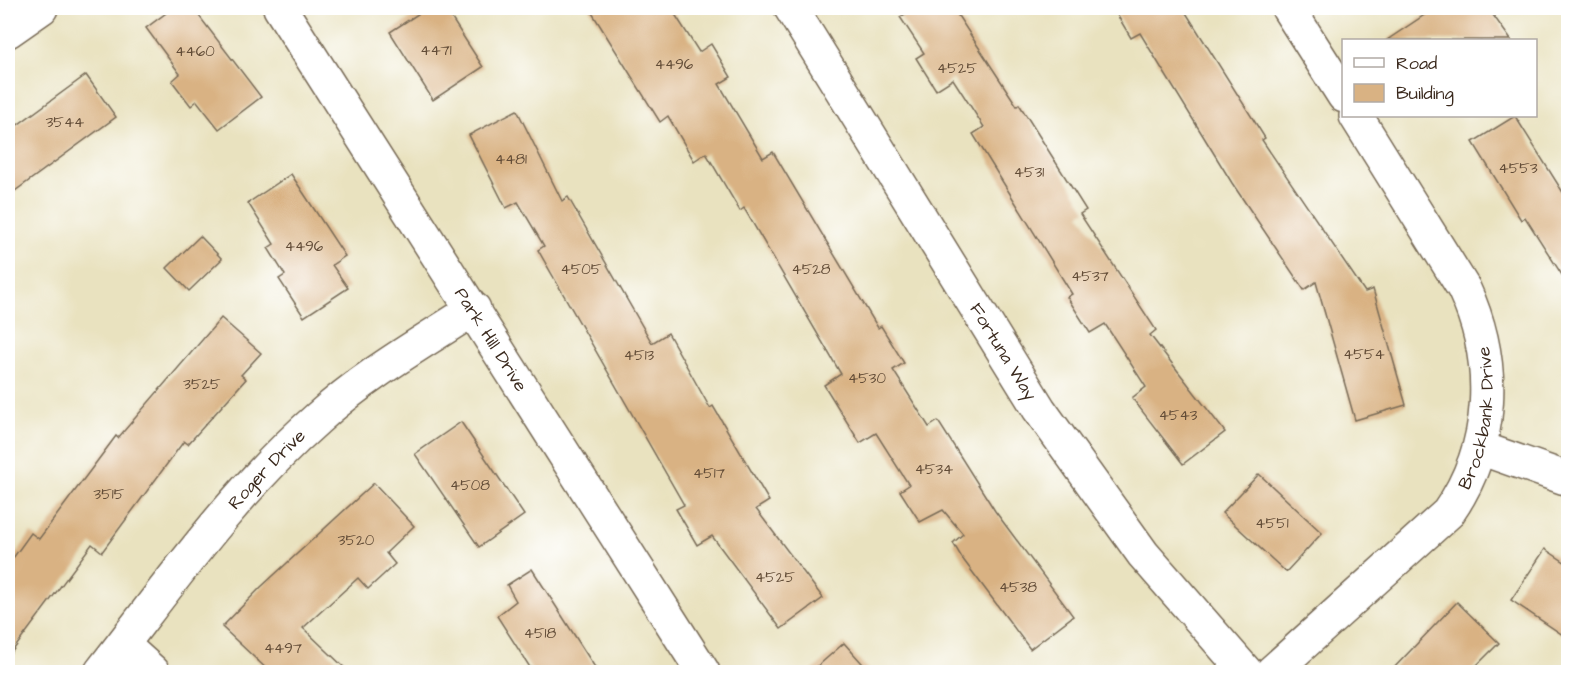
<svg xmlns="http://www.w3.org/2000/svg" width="1576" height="680" font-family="'Architects Daughter',sans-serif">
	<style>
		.building { fill: #d9b283 }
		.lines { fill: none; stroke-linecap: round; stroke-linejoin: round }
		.minor-casing { stroke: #786a56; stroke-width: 36 }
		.minor { stroke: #fff; stroke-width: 33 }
		.labels { text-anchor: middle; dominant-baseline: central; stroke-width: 4.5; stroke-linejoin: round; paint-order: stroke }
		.number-label { font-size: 15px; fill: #624c37 }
		.street-label { font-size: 18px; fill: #3b2a1e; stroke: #fff }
	</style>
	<rect width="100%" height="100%" fill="#fff"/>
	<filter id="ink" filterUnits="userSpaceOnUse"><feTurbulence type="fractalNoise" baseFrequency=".0167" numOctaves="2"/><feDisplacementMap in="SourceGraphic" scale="12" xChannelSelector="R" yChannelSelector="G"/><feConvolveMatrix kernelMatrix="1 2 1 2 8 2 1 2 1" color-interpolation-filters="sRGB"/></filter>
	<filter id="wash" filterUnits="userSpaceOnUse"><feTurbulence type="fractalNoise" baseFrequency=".008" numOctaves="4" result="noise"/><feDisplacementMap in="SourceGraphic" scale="24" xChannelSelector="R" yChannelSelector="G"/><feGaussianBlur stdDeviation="1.35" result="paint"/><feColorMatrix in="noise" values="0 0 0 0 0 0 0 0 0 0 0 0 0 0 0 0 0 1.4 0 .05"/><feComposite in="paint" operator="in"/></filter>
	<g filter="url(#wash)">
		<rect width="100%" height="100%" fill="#e9e2bf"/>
		<g id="blocks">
			<g class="building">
				<path d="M 173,8 L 193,8 L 261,97 L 219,129 L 197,101 L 191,106 L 172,81 L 180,74 L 146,28 Z"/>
				<path d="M 427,8 L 445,8 L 483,67 L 433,100 L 390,32 Z"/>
				<path d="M 589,8 L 671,8 L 699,52 L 711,44 L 731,77 L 719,84 L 763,158 L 773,152 L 878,328 L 881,326 L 904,363 L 893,370 L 929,427 L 938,421 L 995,511 L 1073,616 L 1030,649 L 962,558 L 953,543 L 963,534 L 943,510 L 920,522 L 900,491 L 909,485 L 876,433 L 860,443 L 824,385 L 841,374 L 744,208 L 740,211 L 706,153 L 694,161 L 668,116 L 660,122 Z"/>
				<path d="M 915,8 L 953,8 L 1017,106 L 1019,104 L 1086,210 L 1080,214 L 1156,330 L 1150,335 L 1225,432 L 1183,464 L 1132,398 L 1146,387 L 1105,324 L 1090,333 L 1067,297 L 1072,294 L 973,134 L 984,127 L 953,79 L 936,90 L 916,58 L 924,53 L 900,17 Z"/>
				<path d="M 1113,8 L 1183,8 L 1265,138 L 1262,140 L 1365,292 L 1373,289 L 1406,405 L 1355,420 L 1316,282 L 1304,290 L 1232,183 L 1140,33 L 1131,38 Z"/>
				<path d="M 1435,8 L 1488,8 L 1511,40 L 1387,40 Z"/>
				<path d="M 86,75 L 116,117 L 8,196 L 8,132 Z"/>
				<path d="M 517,110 L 562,201 L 568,197 L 652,343 L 668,333 L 710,408 L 713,406 L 769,501 L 756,509 L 823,598 L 781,629 L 712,536 L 697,545 L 676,509 L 684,505 L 538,250 L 544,246 L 518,202 L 506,208 L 469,135 Z"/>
				<path d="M 1515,116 L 1569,202 L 1569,286 L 1525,217 L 1521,220 L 1473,142 Z"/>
				<path d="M 291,174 L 345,256 L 332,265 L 348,288 L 304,317 L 279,279 L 285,275 L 268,248 L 274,244 L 248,203 Z"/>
				<path d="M 200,236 L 222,259 L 189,291 L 167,268 Z"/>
				<path d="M 221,318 L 261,353 L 241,375 L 246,379 L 188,444 L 184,441 L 102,552 L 92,544 L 8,657 L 8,565 L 31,533 L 39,539 L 116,436 L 118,438 Z"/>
				<path d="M 461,422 L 524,515 L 479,547 L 415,454 Z"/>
				<path d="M 1259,474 L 1322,533 L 1286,572 L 1222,513 Z"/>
				<path d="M 374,483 L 414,526 L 386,553 L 395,564 L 368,589 L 358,578 L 303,628 L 349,672 L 270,672 L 222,627 L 261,587 Z"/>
				<path d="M 1545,549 L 1569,565 L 1569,639 L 1511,600 Z"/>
				<path d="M 532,569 L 598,672 L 533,672 L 497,616 L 516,601 L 507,585 Z"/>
				<path d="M 1457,602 L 1499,643 L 1470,672 L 1390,672 Z"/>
				<path d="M 844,643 L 870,672 L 811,672 Z"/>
			</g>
		</g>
	</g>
	<g filter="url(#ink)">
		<use href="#blocks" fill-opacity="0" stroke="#786a56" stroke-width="1.5"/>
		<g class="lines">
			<g class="minor-casing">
				<g id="minor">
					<path id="s1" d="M 280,8 L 703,672"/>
					<path id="s2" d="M 791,8 L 1039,409 L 1143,554 L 1246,672"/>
					<path d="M 1288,8 L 1344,96"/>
					<path d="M 8,31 L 41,8"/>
					<path d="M 1480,448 L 1568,479"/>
					<path d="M 123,645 L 153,672"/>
					<path id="s3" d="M 101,672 C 169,585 233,493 317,419 C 364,376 420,344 474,309"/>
					<path id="s4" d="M 1272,672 L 1448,513 C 1495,446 1498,362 1464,289 L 1356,116"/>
				</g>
			</g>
			<use href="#minor" class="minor"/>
		</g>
	</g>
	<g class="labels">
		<g class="number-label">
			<text x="436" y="50">4471</text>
			<text x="195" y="51">4460</text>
			<text x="674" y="64">4496</text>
			<text x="957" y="68">4525</text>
			<text x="65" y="122">3544</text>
			<text x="511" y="159">4481</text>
			<text x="1518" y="168">4553</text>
			<text x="1029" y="172">4531</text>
			<text x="304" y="246">4496</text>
			<text x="581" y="269">4505</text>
			<text x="811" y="269">4528</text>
			<text x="1090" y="276">4537</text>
			<text x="1364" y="354">4554</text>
			<text x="639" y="355">4513</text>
			<text x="867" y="378">4530</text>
			<text x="202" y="384">3525</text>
			<text x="1178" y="415">4543</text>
			<text x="934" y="469">4534</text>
			<text x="709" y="473">4517</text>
			<text x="470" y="485">4508</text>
			<text x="109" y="494">3515</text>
			<text x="1272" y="523">4551</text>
			<text x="356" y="540">3520</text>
			<text x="775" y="577">4525</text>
			<text x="1018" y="587">4538</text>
			<text x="540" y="633">4518</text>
			<text x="283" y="648">4497</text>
		</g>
		<g class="street-label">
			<text stroke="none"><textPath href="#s1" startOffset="393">Park Hill Drive</textPath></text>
			<text stroke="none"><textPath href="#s2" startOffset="404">Fortuna Way</textPath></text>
			<text stroke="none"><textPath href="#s4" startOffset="339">Brockbank Drive</textPath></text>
			<text stroke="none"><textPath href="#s3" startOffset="262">Roger Drive</textPath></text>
		</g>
	</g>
	<rect width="1576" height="680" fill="none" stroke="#fff" stroke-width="30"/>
	<rect x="1342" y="39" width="195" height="78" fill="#ffffff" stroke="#b1aaa5" stroke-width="1.5"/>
	<rect x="1354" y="58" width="30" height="9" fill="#ffffff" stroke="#b1aaa5" stroke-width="1.5"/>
	<text x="1396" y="69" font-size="18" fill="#3b2a1e">Road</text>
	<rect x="1354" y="84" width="30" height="18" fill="#d9b283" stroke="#b1aaa5" stroke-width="1.5"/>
	<text x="1396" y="99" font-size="18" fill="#3b2a1e">Building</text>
</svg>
